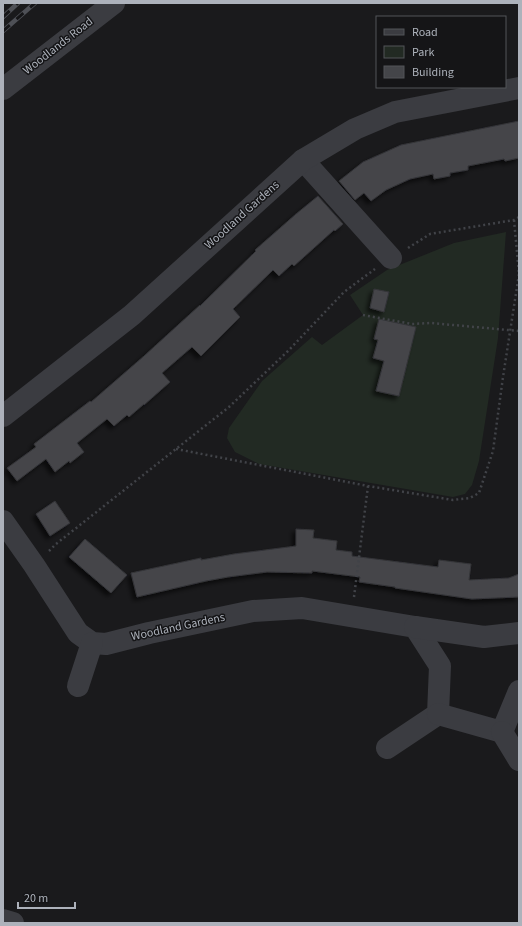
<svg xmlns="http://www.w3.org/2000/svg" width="522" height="926" font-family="'Source Sans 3',sans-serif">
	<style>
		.green { fill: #222a23 }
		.building { fill: #444549; stroke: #343438; filter: url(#shadow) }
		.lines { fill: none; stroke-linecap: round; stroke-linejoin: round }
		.path { stroke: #414348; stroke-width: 2.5; stroke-dasharray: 2 3; stroke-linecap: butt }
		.minor { stroke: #3b3c41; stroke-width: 22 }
		.rail-casing { stroke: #4e5056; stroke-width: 4.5 }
		.rail { stroke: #151517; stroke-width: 3; stroke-dasharray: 9; stroke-linecap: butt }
		.labels { text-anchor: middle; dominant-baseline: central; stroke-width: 3; stroke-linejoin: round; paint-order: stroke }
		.street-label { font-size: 12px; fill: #adb2bb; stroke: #151517 }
	</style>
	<defs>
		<filter id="shadow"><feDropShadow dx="-3.5" dy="3.5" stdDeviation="2" flood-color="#0009"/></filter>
	</defs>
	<rect width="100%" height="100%" fill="#1a1a1c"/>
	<path class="green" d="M 506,232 L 498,338 L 479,461 L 472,485 L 465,494 L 453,497 L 259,464 L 235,452 L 227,438 L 229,428 L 262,381 L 312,337 L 322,345 L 363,315 L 350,295 L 387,270 L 454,243 Z"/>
	<g class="building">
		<path d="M 519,121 L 519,158 L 505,161 L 504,159 L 468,166 L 468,170 L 450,173 L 450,176 L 434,179 L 433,174 L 410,179 L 386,190 L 371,201 L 364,193 L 355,200 L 339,181 L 363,162 L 401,145 Z"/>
		<path d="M 318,196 L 343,224 L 335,231 L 334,230 L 294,266 L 292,264 L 279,276 L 273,270 L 233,309 L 240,317 L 201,356 L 192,347 L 162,373 L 170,382 L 144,405 L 144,404 L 129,417 L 127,415 L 114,426 L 107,419 L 77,443 L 84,452 L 70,463 L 69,461 L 55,472 L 46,459 L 17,481 L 7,468 L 36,447 L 34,444 L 90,401 L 91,402 L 144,356 L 200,305 L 200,306 L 256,251 L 255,250 L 296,214 Z"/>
		<path d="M 374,289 L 389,292 L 384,312 L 370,308 Z"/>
		<path d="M 379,319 L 416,327 L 399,396 L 376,391 L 384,361 L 373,358 L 378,340 L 374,339 Z"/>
		<path d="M 55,501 L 70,523 L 50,536 L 36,514 Z"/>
		<path d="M 296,529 L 314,530 L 313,538 L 337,541 L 336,550 L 352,552 L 352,556 L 438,567 L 439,560 L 471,564 L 469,580 L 509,578 L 519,574 L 519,597 L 472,599 L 395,588 L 395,587 L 359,582 L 360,577 L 312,571 L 312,573 L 267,572 L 228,577 L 206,581 L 137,597 L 131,573 L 201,558 L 201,560 L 234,554 L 296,546 Z"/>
		<path d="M 85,539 L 127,575 L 111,593 L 69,557 Z"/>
	</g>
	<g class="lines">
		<g class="path">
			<path d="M 514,220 L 519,274"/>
			<path d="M 408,248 L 430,234 L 514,220 L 519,217"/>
			<path d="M 363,315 L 412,324 L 431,323 L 519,331"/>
			<path d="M 176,449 L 368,486 L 453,500 L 470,498 L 479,493 L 493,451 L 503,377 L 519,274"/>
			<path d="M 49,551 L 56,544 L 229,407 L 288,351 L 344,292 L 375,269"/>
			<path d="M 354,597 L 368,486"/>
		</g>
		<g class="minor">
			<path d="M 3,89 L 114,3"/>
			<path d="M 303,160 L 391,258"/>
			<path d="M 3,416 L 132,315 L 303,160 L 355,129 L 395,112 L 519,88"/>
			<path d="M 3,521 L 34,565 L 78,633 L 92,643 L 106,644 L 149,633 L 253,611 L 302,608 L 415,627 L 440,666 L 438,714 L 387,748"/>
			<path d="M 415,627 L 484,637 L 519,633"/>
			<path d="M 78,686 L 92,643"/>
			<path d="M 438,714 L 502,732 L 519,691"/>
			<path d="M 502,732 L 519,760"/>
			<path d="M 3,920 L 13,923"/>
		</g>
		<g class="rail-casing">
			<g id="rail">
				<path d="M 3,17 L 18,3"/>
				<path d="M 3,31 L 35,3"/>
			</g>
		</g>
		<use href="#rail" class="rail"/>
	</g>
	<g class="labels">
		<g class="street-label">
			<text transform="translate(58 46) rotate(-38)">Woodlands Road</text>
			<text transform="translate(242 215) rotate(-42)">Woodland Gardens</text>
			<text transform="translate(178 627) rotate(-12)">Woodland Gardens</text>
		</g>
	</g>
	<rect width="522" height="926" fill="none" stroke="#adb2bb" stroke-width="8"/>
	<rect x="376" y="16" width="130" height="72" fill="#151517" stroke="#525459"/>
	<rect x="384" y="29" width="20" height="6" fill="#3b3c41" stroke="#525459"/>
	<text x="412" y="36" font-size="12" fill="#adb2bb">Road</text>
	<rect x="384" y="46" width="20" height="12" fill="#222a23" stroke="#525459"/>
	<text x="412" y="56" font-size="12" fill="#adb2bb">Park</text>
	<rect x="384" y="66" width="20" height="12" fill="#444549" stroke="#525459"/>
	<text x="412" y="76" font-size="12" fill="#adb2bb">Building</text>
	<path d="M18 902v6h57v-6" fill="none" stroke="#adb2bb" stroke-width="2"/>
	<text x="24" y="902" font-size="12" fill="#adb2bb" stroke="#151517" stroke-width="3" paint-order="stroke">20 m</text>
</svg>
